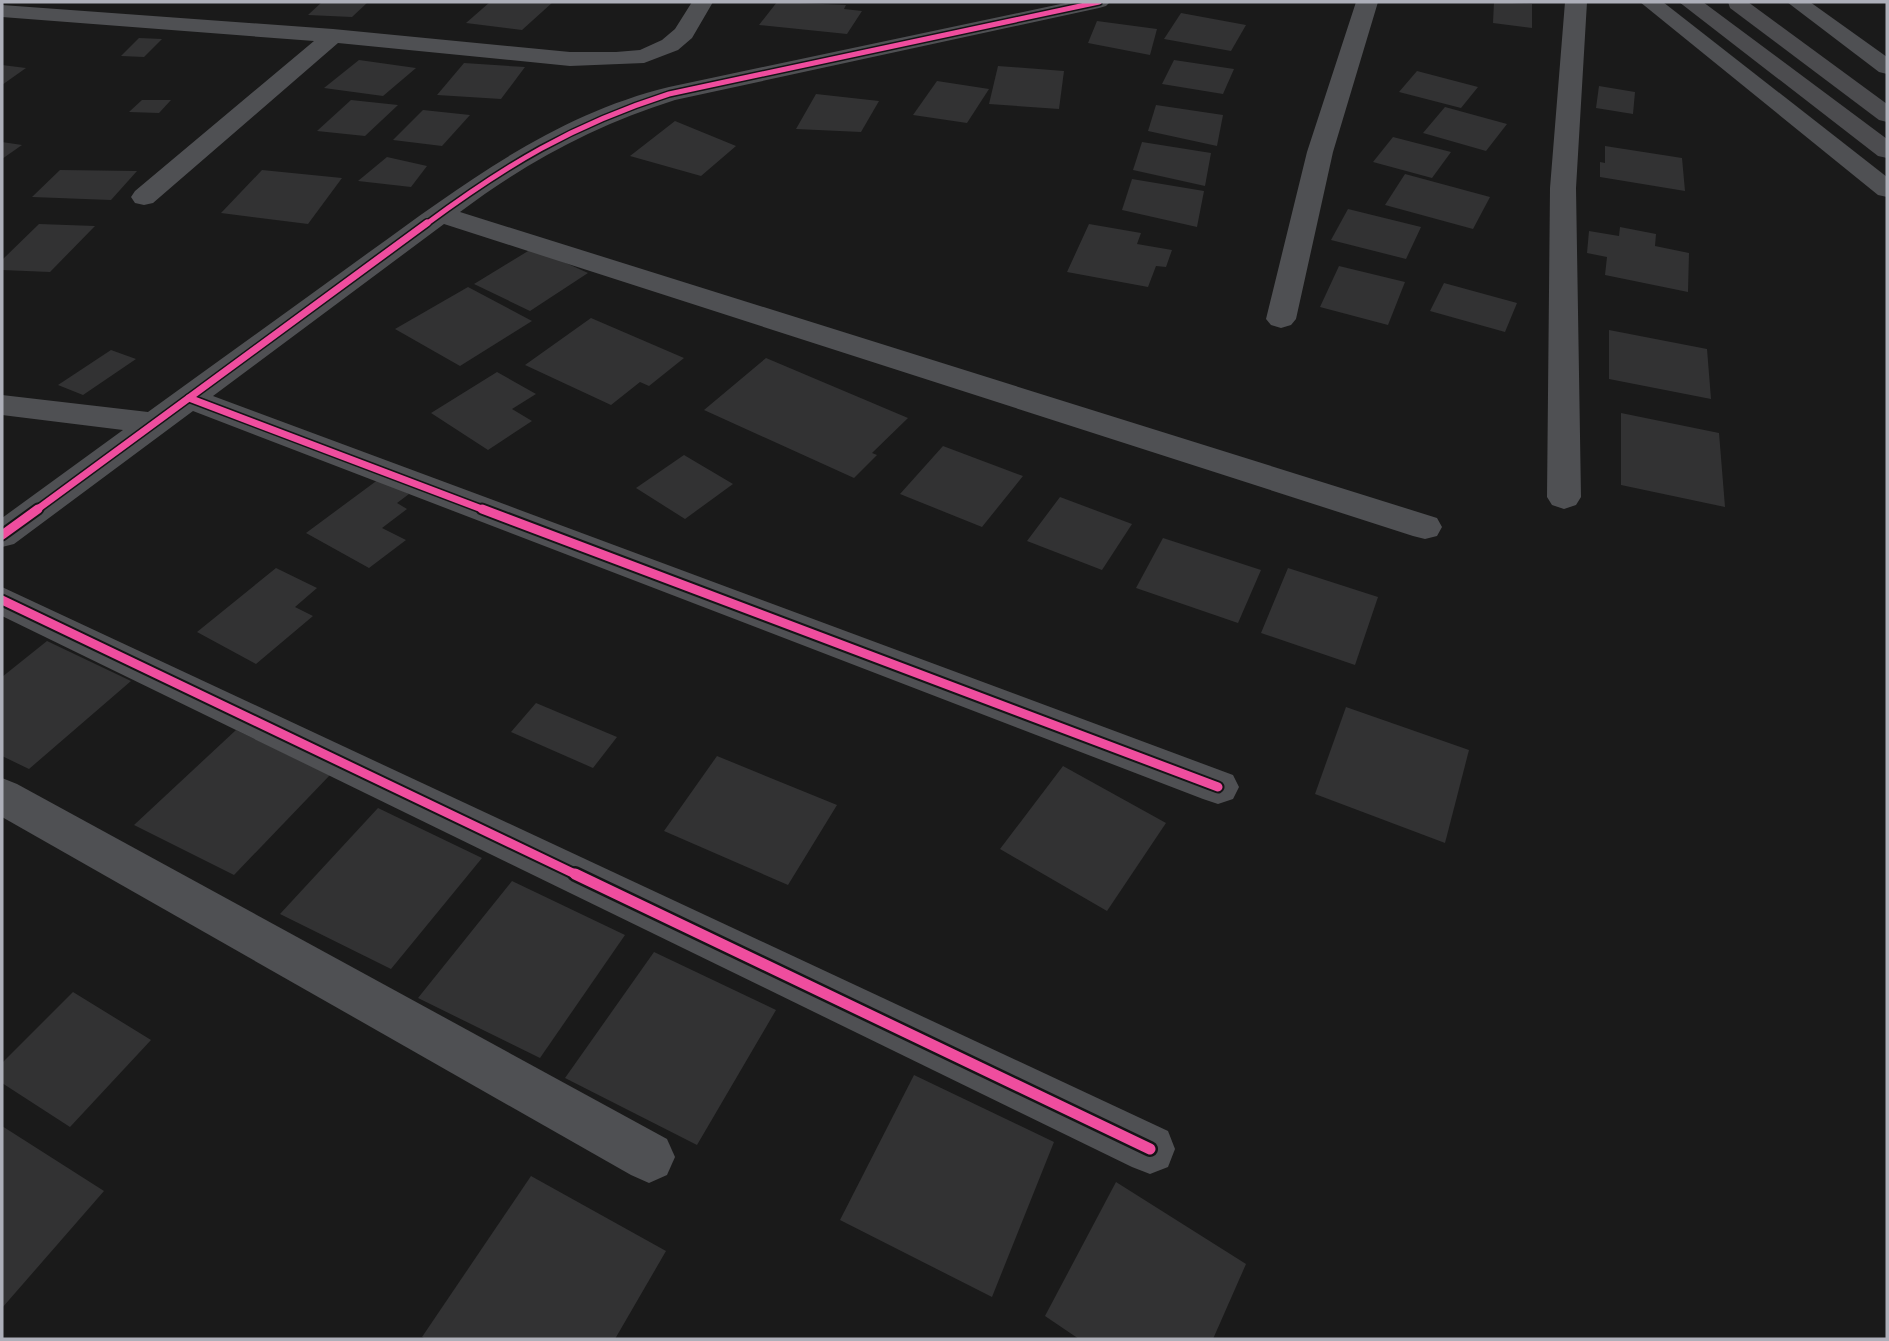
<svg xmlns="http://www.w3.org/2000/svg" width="1889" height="1341" font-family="'Public Sans',sans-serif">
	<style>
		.building { fill: #323233 }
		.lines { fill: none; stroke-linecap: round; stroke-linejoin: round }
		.minor { fill: #4f5053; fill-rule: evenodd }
		.highway { fill: #4c4c4f; fill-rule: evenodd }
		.cycleway-far3-casing { stroke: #151416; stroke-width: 8 }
		.cycleway-far2-casing { stroke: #151416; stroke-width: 10 }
		.cycleway-far1-casing { stroke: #151416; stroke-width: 13 }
		.cycleway-casing { stroke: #151416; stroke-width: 16 }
		.cycleway-far3 { stroke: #ef4d9e; stroke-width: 5 }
		.cycleway-far2 { stroke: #ef4d9e; stroke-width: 7 }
		.cycleway-far1 { stroke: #ef4d9e; stroke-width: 9 }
		.cycleway { stroke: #ef4d9e; stroke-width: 11 }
	</style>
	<rect width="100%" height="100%" fill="#1a1a1a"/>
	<g class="building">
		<path d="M 322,2 L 368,2 L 352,17 L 308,15 Z"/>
		<path d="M 490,2 L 553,2 L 522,30 L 466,23 Z"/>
		<path d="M 777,2 L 846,5 L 844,9 L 862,11 L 847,34 L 759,25 Z"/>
		<path d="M 1494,2 L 1532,4 L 1532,28 L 1493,23 Z"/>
		<path d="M 1181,13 L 1246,25 L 1231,51 L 1164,39 Z"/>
		<path d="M 1097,21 L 1157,29 L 1150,55 L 1088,43 Z"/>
		<path d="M 139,38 L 162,39 L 144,57 L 121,56 Z"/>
		<path d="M 359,60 L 416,68 L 383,96 L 324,88 Z"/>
		<path d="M 1174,60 L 1234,69 L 1223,94 L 1162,84 Z"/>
		<path d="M 464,63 L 525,67 L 501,99 L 437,95 Z"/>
		<path d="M 2,65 L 26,68 L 2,85 Z"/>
		<path d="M 998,66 L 1064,71 L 1059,109 L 989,104 Z"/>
		<path d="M 1417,71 L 1478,87 L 1461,108 L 1399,92 Z"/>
		<path d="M 937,81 L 989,89 L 967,123 L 913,115 Z"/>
		<path d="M 1599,86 L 1635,92 L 1633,114 L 1596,108 Z"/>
		<path d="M 816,94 L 879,101 L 861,132 L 796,129 Z"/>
		<path d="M 142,100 L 171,100 L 159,113 L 129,112 Z"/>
		<path d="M 351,100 L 398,105 L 365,136 L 317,131 Z"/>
		<path d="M 1156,105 L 1223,115 L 1217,146 L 1148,131 Z"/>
		<path d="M 1445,107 L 1507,124 L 1486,151 L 1423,133 Z"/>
		<path d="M 423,110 L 470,115 L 442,146 L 393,140 Z"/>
		<path d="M 675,121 L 736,146 L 701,176 L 630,156 Z"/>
		<path d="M 1393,137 L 1451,152 L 1432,178 L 1373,162 Z"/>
		<path d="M 2,142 L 22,145 L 2,159 Z"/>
		<path d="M 1142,142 L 1211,153 L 1205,186 L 1133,170 Z"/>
		<path d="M 1605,146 L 1682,158 L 1685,191 L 1600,177 L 1600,162 L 1605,163 Z"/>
		<path d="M 387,157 L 427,166 L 411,187 L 358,181 Z"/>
		<path d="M 60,170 L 137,171 L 111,200 L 32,197 Z"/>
		<path d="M 262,170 L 342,178 L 308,224 L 221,213 Z"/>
		<path d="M 1405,174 L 1490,197 L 1473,229 L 1385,205 Z"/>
		<path d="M 1132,179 L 1204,191 L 1197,227 L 1122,210 Z"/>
		<path d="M 1348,209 L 1421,227 L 1406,259 L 1331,240 Z"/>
		<path d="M 39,224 L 95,226 L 50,272 L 2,270 L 2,260 Z"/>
		<path d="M 1089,224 L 1141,233 L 1137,244 L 1172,250 L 1166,267 L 1156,266 L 1148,287 L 1067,272 Z"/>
		<path d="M 1620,227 L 1656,234 L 1655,246 L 1689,253 L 1688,292 L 1605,275 L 1607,257 L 1587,253 L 1589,231 L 1619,236 Z"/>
		<path d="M 533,248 L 588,273 L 530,311 L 474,284 Z"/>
		<path d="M 1339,266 L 1405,282 L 1388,325 L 1320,307 Z"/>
		<path d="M 1444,283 L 1517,303 L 1505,332 L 1430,311 Z"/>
		<path d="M 468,287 L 532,321 L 460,366 L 395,329 Z"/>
		<path d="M 591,318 L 684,358 L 649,386 L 640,382 L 611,405 L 525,365 Z"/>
		<path d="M 1609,330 L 1707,349 L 1711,399 L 1609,379 Z"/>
		<path d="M 111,350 L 136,359 L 83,395 L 58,385 Z"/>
		<path d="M 766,358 L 908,418 L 872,453 L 877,455 L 854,478 L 704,410 Z"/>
		<path d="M 497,372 L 536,394 L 512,409 L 532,421 L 488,450 L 431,413 Z"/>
		<path d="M 1621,413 L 1719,433 L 1725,507 L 1621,485 Z"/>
		<path d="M 943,446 L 1023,476 L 982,527 L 900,494 Z"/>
		<path d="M 684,455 L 733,484 L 685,519 L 636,488 Z"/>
		<path d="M 379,479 L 409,494 L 397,503 L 407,509 L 382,528 L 406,540 L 369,568 L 306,533 Z"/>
		<path d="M 1060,497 L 1132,524 L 1102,570 L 1027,541 Z"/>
		<path d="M 1163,538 L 1261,570 L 1238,623 L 1136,588 Z"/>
		<path d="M 276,568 L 317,588 L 295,607 L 313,616 L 256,664 L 197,632 Z"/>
		<path d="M 1288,568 L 1378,597 L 1355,665 L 1261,633 Z"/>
		<path d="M 47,641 L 131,681 L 29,769 L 2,756 L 2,677 Z"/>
		<path d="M 536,703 L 617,737 L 593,768 L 511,732 Z"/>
		<path d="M 1346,707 L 1469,750 L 1445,843 L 1315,794 Z"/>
		<path d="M 236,730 L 330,775 L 234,875 L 134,825 Z"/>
		<path d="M 717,756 L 837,805 L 788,885 L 664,831 Z"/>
		<path d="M 1063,766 L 1166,823 L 1107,911 L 1000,849 Z"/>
		<path d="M 378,808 L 482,858 L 391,969 L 280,914 Z"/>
		<path d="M 512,881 L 625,935 L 540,1058 L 418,998 Z"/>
		<path d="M 654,952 L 776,1010 L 697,1145 L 565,1078 Z"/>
		<path d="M 73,992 L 151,1040 L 70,1127 L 2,1083 L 2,1063 Z"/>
		<path d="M 914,1075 L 1054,1142 L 992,1297 L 840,1220 Z"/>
		<path d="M 2,1126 L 104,1191 L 2,1308 Z"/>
		<path d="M 531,1176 L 666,1251 L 615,1339 L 426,1339 L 422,1337 Z"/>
		<path d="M 1116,1182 L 1246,1264 L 1213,1339 L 1079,1339 L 1045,1316 Z"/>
	</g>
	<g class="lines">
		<g class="minor">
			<path d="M 692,2 L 713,2 L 692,38 L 678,50 L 644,63 L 570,66 L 338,43 L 153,203 L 144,205 L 135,203 L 131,197 L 135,191 L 314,41 L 2,17 L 2,5 L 333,29 L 570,52 L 616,52 L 640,50 L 662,40 L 675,29 Z"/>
			<path d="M 1070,2 L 1110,2 L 1106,6 L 1099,8 L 675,100 C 596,125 526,162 460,212 L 1437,518 L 1442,527 L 1437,536 L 1425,539 L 1413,536 L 444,224 L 213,396 L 1233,775 L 1239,787 L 1233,799 L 1218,804 L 1203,799 L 193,411 L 14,544 L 2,547 L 2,518 L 123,430 L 2,415 L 2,395 L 148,412 C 221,359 295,306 368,253 C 462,185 554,115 669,87 Z"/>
			<path d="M 1356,2 L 1378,2 L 1333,152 L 1296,319 L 1291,325 L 1281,328 L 1271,325 L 1266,319 L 1307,152 Z"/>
			<path d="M 1565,2 L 1587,2 L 1576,188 L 1581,497 L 1576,505 L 1564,509 L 1552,505 L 1547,497 L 1550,188 Z"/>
			<path d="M 1640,2 L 1663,2 L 1887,177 L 1887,197 L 1878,195 Z"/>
			<path d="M 1787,2 L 1810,2 L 1887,57 L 1887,74 L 1879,72 Z"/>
			<path d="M 2,587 L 1168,1131 L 1175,1149 L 1168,1167 L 1150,1174 L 1132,1167 L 2,616 Z"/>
			<path d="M 2,778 L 17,784 L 667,1139 L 675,1157 L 667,1175 L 649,1183 L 631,1175 L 2,817 Z"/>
		</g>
		<g class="highway">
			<path d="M 1679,2 L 1703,2 L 1887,139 L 1887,158 L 1878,156 Z"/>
			<path d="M 1728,2 L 1748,2 L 1887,104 L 1887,122 L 1879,120 L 1730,8 Z"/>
		</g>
		<g class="cycleway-far3-casing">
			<path id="cycleway-far3" d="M 425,225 C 506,165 572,125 669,94 L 1099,2"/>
		</g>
		<g class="cycleway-far2-casing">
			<g id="cycleway-far2">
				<path d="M 189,398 L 487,511"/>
				<path d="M 35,511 L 427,223"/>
			</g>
		</g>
		<g class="cycleway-far1-casing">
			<g id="cycleway-far1">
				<path d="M 482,509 L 1218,787"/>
				<path d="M 2,535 L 38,509"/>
				<path d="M 2,600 L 579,876"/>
			</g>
		</g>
		<g class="cycleway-casing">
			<path id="cycleway" d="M 575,874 L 1150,1149"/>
		</g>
		<use href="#cycleway-far3" class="cycleway-far3"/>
		<use href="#cycleway-far2" class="cycleway-far2"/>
		<use href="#cycleway-far1" class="cycleway-far1"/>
		<use href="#cycleway" class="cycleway"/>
	</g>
	<rect width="1889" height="1341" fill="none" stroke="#adafb9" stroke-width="7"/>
</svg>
